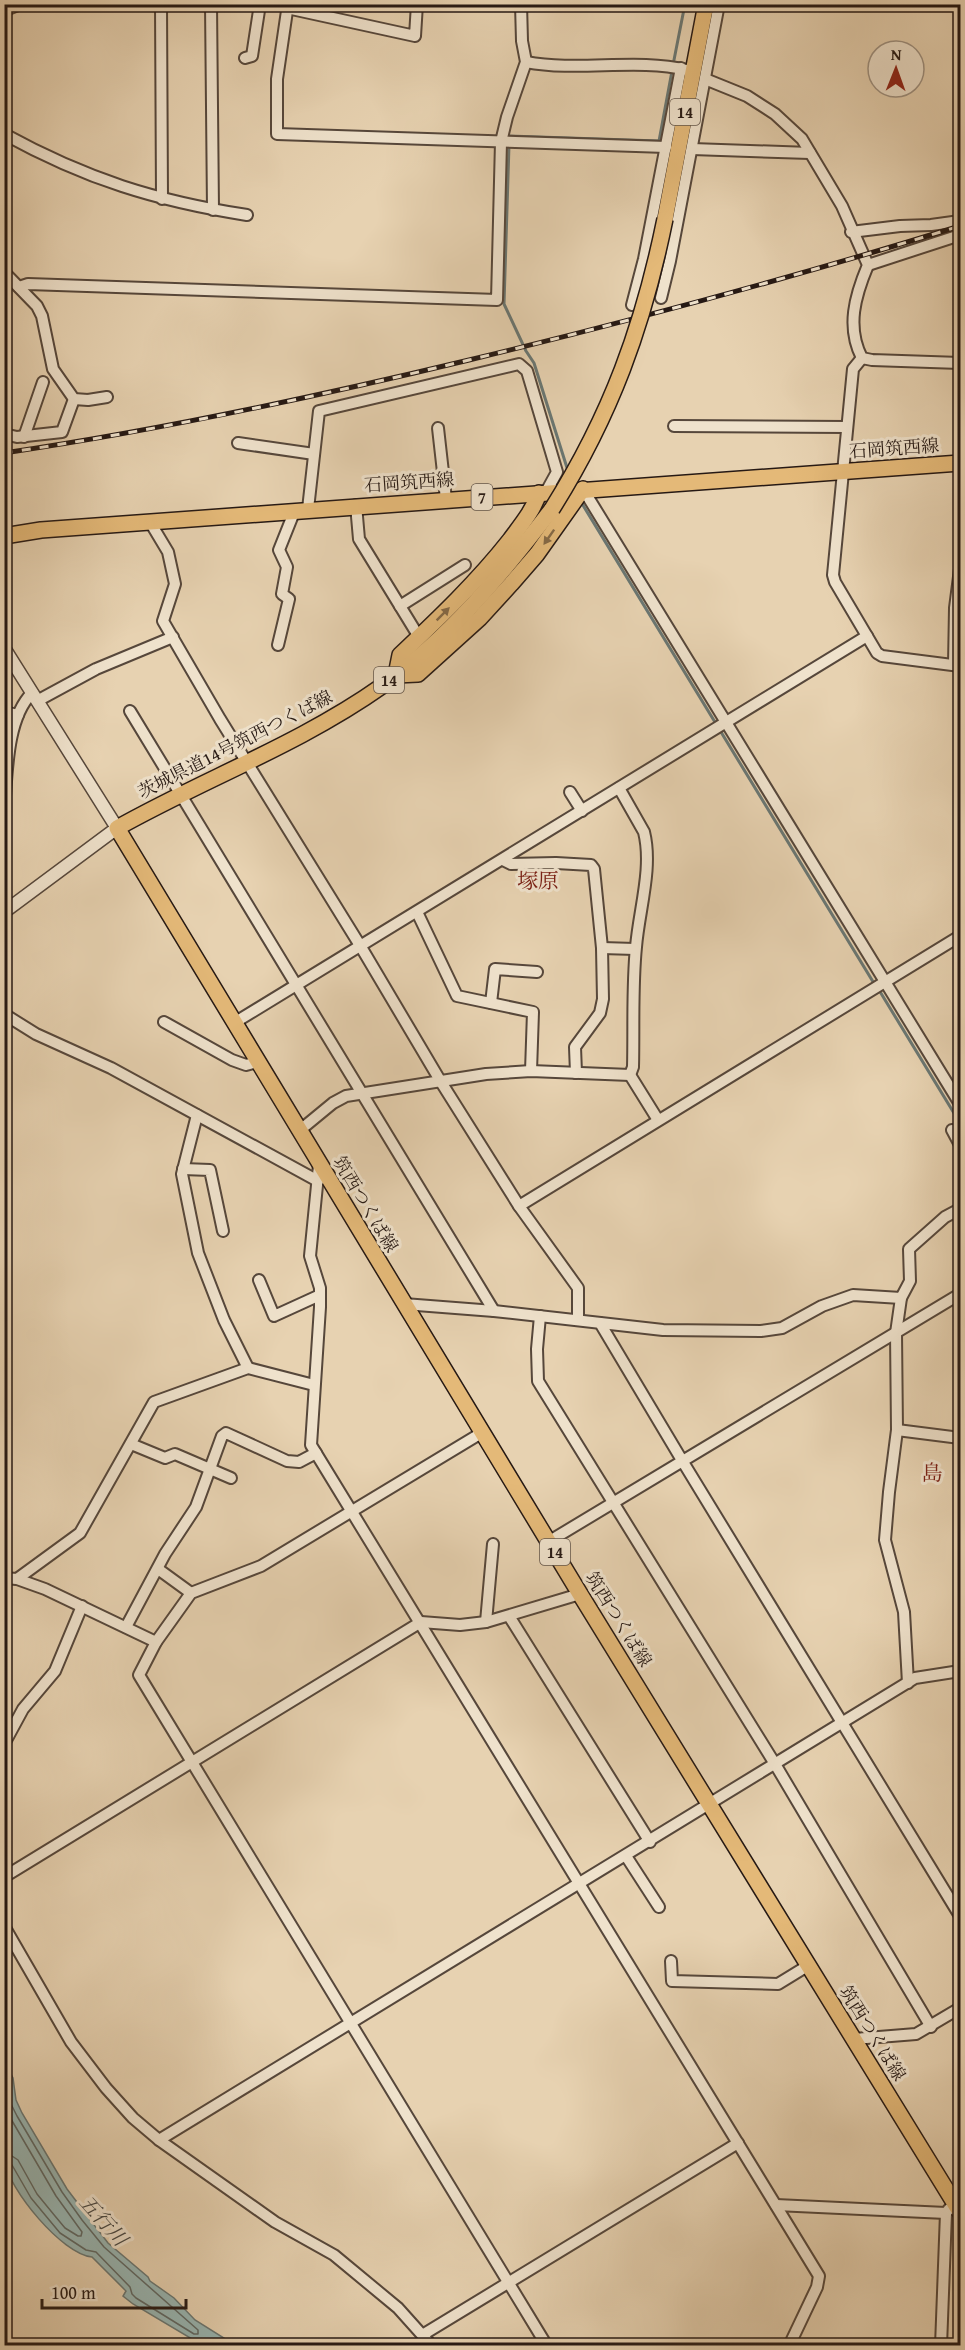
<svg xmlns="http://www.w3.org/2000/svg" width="965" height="2350" font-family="'Gentium Book Plus','Noto Serif JP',serif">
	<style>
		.water { fill: #98b6b3; stroke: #6a7773; stroke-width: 1.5 }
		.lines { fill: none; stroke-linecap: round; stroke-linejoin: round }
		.shore { stroke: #5f6864; stroke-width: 1.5 }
		.stream { stroke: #6a7773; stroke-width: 3 }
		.minor-casing { stroke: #56473b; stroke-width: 14 }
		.tertiary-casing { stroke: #56473b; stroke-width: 15 }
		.primary-casing { stroke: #261914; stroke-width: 18 }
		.minor { stroke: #efe2cc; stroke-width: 10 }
		.tertiary { stroke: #efe2cc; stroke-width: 12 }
		.primary { stroke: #e4b978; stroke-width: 15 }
		.rail-casing { stroke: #261914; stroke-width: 5 }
		.rail { stroke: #efe2cc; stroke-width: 3; stroke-dasharray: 9; stroke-linecap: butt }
		.primary-bridge-casing { stroke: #261914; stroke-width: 18; stroke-linecap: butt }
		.primary-bridge { stroke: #e4b978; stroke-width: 15 }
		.oneway { fill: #856946 }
		.labels { text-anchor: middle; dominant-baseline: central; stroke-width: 6; stroke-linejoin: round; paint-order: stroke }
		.shield { fill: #efe2cc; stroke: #62554b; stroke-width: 1.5 }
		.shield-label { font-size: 16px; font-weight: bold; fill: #261914 }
		.street-label { font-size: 18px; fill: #261914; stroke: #efe2cc }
		.water-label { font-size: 20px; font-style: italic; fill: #484844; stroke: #efe2cc }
		.quarter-label { font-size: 21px; fill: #7a1f14; stroke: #efe2cc }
	</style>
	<rect width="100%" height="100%" fill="#e7d2b1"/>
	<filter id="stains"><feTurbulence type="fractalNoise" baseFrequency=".00333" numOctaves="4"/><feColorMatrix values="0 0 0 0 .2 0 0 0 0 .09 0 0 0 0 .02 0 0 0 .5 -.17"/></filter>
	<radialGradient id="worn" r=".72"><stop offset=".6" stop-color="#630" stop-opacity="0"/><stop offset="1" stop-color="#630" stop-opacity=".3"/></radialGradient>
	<path class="water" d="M 5,2062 L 13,2078 L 16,2100 L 22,2113 L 67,2189 L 108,2243 L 148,2277 L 150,2281 L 174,2298 L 195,2320 L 235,2345 L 202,2345 L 133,2304 L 123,2296 L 126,2291 L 92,2257 C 62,2254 9,2190 4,2160 C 3,2150 4,2138 4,2128 C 4,2106 4,2084 5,2062 Z"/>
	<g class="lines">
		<g class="shore">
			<path d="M 4,2074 L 8,2080 L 10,2102 L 17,2116 L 62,2192 L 82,2220 L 104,2247 L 198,2330 L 198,2334 L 194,2334 L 136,2298 L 132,2294 L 130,2287 L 96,2252 L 86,2250 L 60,2233 L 31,2198 L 12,2165 L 4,2163"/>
			<path d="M 4,2107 L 56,2196 L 82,2232 L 81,2236 L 78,2236 L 65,2228 L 55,2216 L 37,2194 L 18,2160 L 12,2156 L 4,2155"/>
		</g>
		<g class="stream">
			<path d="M 673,65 L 685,4"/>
			<path d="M 509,138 L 509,136 L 659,141 L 672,71"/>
			<path d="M 509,145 L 504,304 L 526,351 L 534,363 L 568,471"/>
			<path d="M 581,502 L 875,985"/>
			<path d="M 879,990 L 960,1123"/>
		</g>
		<g class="minor-casing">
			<g id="minor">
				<path d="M 161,4 L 162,199"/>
				<path d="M 211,4 L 213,210"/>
				<path d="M 288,4 L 277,79 L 277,134 L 666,147"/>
				<path d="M 287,8 L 415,36 L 417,4"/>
				<path d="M 245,58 L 252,56 L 260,4"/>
				<path d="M 526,62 C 579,72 636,58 687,70"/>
				<path d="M 705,79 L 747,96 L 775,114 L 802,139 L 842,206 L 868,265 C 855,296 846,327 862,358 L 872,360 L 960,363"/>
				<path d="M 4,134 C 86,179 156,201 247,215"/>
				<path d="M 692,149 L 810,153"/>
				<path d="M 851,232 L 900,226 L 931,225 L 960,221"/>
				<path d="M 868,265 L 960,235"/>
				<path d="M 4,272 L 37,306 L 42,316 L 53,369 L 74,399 L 88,400 L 107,397"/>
				<path d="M 19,287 L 28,284 L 497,300 L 501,142 L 507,117 L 526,62 L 522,41 L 521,4"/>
				<path d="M 661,298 L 670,261 L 719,4"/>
				<path d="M 632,305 L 644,259 L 681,68"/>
				<path d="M 862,358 L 853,369 L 833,575 L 835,582 L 877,653 L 882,656 L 960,666"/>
				<path d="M 674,426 L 847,427"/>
				<path d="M 438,428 L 446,499"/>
				<path d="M 4,434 L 17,437 L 62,432 L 74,399"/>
				<path d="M 24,437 L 43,382"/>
				<path d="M 238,443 L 314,454"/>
				<path d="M 583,489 L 960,1104"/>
				<path d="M 356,505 L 359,539 L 419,637"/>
				<path d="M 308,509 L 319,411 L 519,364 L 527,371 L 557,472 L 546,492"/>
				<path d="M 150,522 L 168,552 L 175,584 L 163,621 L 220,719 L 361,947 L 441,1082 L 519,1206 L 578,1288 L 578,1320"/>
				<path d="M 400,606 L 465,565"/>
				<path d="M 278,645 L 289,599 L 282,594 L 287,567 L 279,550 L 295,510"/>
				<path d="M 954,665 L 955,608 L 960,569"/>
				<path d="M 37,701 L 96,669 L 173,637"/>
				<path d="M 130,711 L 494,1311"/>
				<path d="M 4,712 L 18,715"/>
				<path d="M 619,788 L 644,832 C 653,868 639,910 636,947 C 632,987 634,1028 633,1067 L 630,1075"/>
				<path d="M 570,792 L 582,811"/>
				<path d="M 4,810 C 7,775 6,719 32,693"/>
				<path d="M 503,860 L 511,864 L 556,863 L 591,865 L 594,869 L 602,948 L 603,999 L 600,1013 L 575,1047 L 576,1073"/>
				<path d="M 417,912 L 457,996 L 533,1012 L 531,1071"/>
				<path d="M 602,948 L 635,949"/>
				<path d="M 491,1003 L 495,969 L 537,972"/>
				<path d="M 4,1014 L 36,1034 L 111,1068 L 318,1181"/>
				<path d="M 164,1022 L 232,1060 L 246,1065 L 257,1062"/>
				<path d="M 234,1023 L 867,636"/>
				<path d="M 630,1075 L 658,1120"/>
				<path d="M 197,1115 L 182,1174 L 198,1253 L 224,1320 L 248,1368"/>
				<path d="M 952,1130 L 960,1145"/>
				<path d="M 299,1131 L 333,1103 L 346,1096 L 486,1074 L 531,1071 L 630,1075"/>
				<path d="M 319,1165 L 310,1256 L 320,1288 L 320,1307 L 311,1445 L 819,2276 L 817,2287 L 789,2346"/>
				<path d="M 183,1169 L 210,1170 L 223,1231"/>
				<path d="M 519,1206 L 960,936"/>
				<path d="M 259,1280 L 274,1316 L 320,1295"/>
				<path d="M 404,1304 L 494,1311 L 663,1330 L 761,1331 L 782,1328 L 822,1306 L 853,1295 L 901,1298"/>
				<path d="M 540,1316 L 537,1349 L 538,1381 L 775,1764 L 931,2027"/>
				<path d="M 600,1323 L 683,1462 L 960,1916"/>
				<path d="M 897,1430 L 960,1438"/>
				<path d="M 483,1432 L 261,1566 L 191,1593 L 156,1642 L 139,1675 L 547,2346"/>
				<path d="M 131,1444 L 165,1458 L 175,1454 L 231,1478"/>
				<path d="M 548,1542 L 960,1294"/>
				<path d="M 158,1569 L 191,1593"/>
				<path d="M 4,1578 L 17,1579 L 45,1589 L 156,1642"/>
				<path d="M 17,1579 L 80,1533 L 154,1402 L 248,1368 L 314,1385"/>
				<path d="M 509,1616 L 650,1842"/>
				<path d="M 486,1622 L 493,1544"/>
				<path d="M 126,1627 L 165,1554 L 196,1507 L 222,1436 L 226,1433 L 287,1461 L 299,1462 L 316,1453"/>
				<path d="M 908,1683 L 904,1612 L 885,1540 L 889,1492 L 897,1430 L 896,1333 L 901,1298 L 910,1281 L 909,1249 L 945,1217 L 960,1209"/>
				<path d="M 4,1744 L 23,1709 L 55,1671 L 82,1606"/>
				<path d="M 626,1856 L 659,1907"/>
				<path d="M 4,1877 L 421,1622 L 460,1625 L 486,1622 L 580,1594"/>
				<path d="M 4,1926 L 71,2042 L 106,2088 L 133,2118 L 159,2140 L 275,2222 L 334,2255 L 398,2308 L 432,2346"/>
				<path d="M 671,1961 L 672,1981 L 778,1984 L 809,1965"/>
				<path d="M 854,2039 L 916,2034 L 960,2008"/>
				<path d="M 159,2140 L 915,1678 L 960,1671"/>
				<path d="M 776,2205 L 946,2213"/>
				<path d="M 424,2334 L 738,2143"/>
				<path d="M 941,2346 L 946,2213 L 949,2209"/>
			</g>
		</g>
		<g class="tertiary-casing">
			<g id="tertiary">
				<path d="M 4,10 L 19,4"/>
				<path d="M 4,648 L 117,828 L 4,912"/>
			</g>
		</g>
		<g class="primary-casing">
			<g id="primary">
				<path d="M 665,219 L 706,4"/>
				<path d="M 539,493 C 533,511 521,525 510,540 C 477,582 438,619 400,655 L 396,675 L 418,674 L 480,618 L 511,584 L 537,554 L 583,489"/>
				<path d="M 552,509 C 502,574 450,637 382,686 C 300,744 204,779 117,828 L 580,1594 L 960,2212"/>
				<path d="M 4,536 L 41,530 L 960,463"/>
			</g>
		</g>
		<use href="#minor" class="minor"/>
		<use href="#tertiary" class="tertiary"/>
		<use href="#primary" class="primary"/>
		<g class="rail-casing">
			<path id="rail" d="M 4,453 C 161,430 315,397 469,360 C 635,320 798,276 960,226"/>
		</g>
		<use href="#rail" class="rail"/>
		<g class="primary-bridge-casing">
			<path id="primary-bridge" d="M 552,509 C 611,415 643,327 665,219"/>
		</g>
		<use href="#primary-bridge" class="primary-bridge"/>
	</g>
	<defs><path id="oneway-solid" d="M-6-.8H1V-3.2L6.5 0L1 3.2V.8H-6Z" transform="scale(1.5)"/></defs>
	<g class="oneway">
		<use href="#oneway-solid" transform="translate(549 537) rotate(125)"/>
		<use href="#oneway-solid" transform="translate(443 614) rotate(-45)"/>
	</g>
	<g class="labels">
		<g class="shield">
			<rect x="670" y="99" width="30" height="26" rx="4.5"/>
			<rect x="471.5" y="484" width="21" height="26" rx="4.5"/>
			<rect x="374" y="667" width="30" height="26" rx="4.5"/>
			<rect x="540" y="1539" width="30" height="26" rx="4.5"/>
		</g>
		<g class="shield-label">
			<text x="685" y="112">14</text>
			<text x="482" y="497">7</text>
			<text x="389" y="680">14</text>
			<text x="555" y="1552">14</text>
		</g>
		<g class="street-label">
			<text transform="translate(894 448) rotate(-4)">石岡筑西線</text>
			<text transform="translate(409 482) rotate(-4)">石岡筑西線</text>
			<text transform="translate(235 744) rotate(-27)">茨城県道14号筑西つくば線</text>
			<text transform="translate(366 1204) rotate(59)">筑西つくば線</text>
			<text transform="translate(619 1619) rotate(58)">筑西つくば線</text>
			<text transform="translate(873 2033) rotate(58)">筑西つくば線</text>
		</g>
		<g class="water-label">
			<text transform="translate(104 2220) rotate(48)">五行川</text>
		</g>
		<g class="quarter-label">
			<text x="538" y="880">塚原</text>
			<text x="932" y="1472">島</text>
		</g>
	</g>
	<rect width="965" height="2350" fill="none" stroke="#e7d2b1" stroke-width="24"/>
	<rect x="6" y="6" width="953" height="2338" fill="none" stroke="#261914" stroke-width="3"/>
	<rect x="12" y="12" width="941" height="2326" fill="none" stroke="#261914" stroke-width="1.5"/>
	<g transform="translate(896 69) rotate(1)"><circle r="28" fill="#efe2cc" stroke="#9f9282" stroke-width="1.5"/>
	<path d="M0-4.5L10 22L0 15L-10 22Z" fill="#8f2418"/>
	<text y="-9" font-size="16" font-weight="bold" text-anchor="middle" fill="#261914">N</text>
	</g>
	<path d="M42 2299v9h144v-9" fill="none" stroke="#261914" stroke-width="3"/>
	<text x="51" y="2299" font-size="18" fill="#261914" stroke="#efe2cc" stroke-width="4.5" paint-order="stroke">100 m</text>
	<rect width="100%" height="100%" filter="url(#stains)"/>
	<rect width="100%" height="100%" fill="url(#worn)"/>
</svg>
